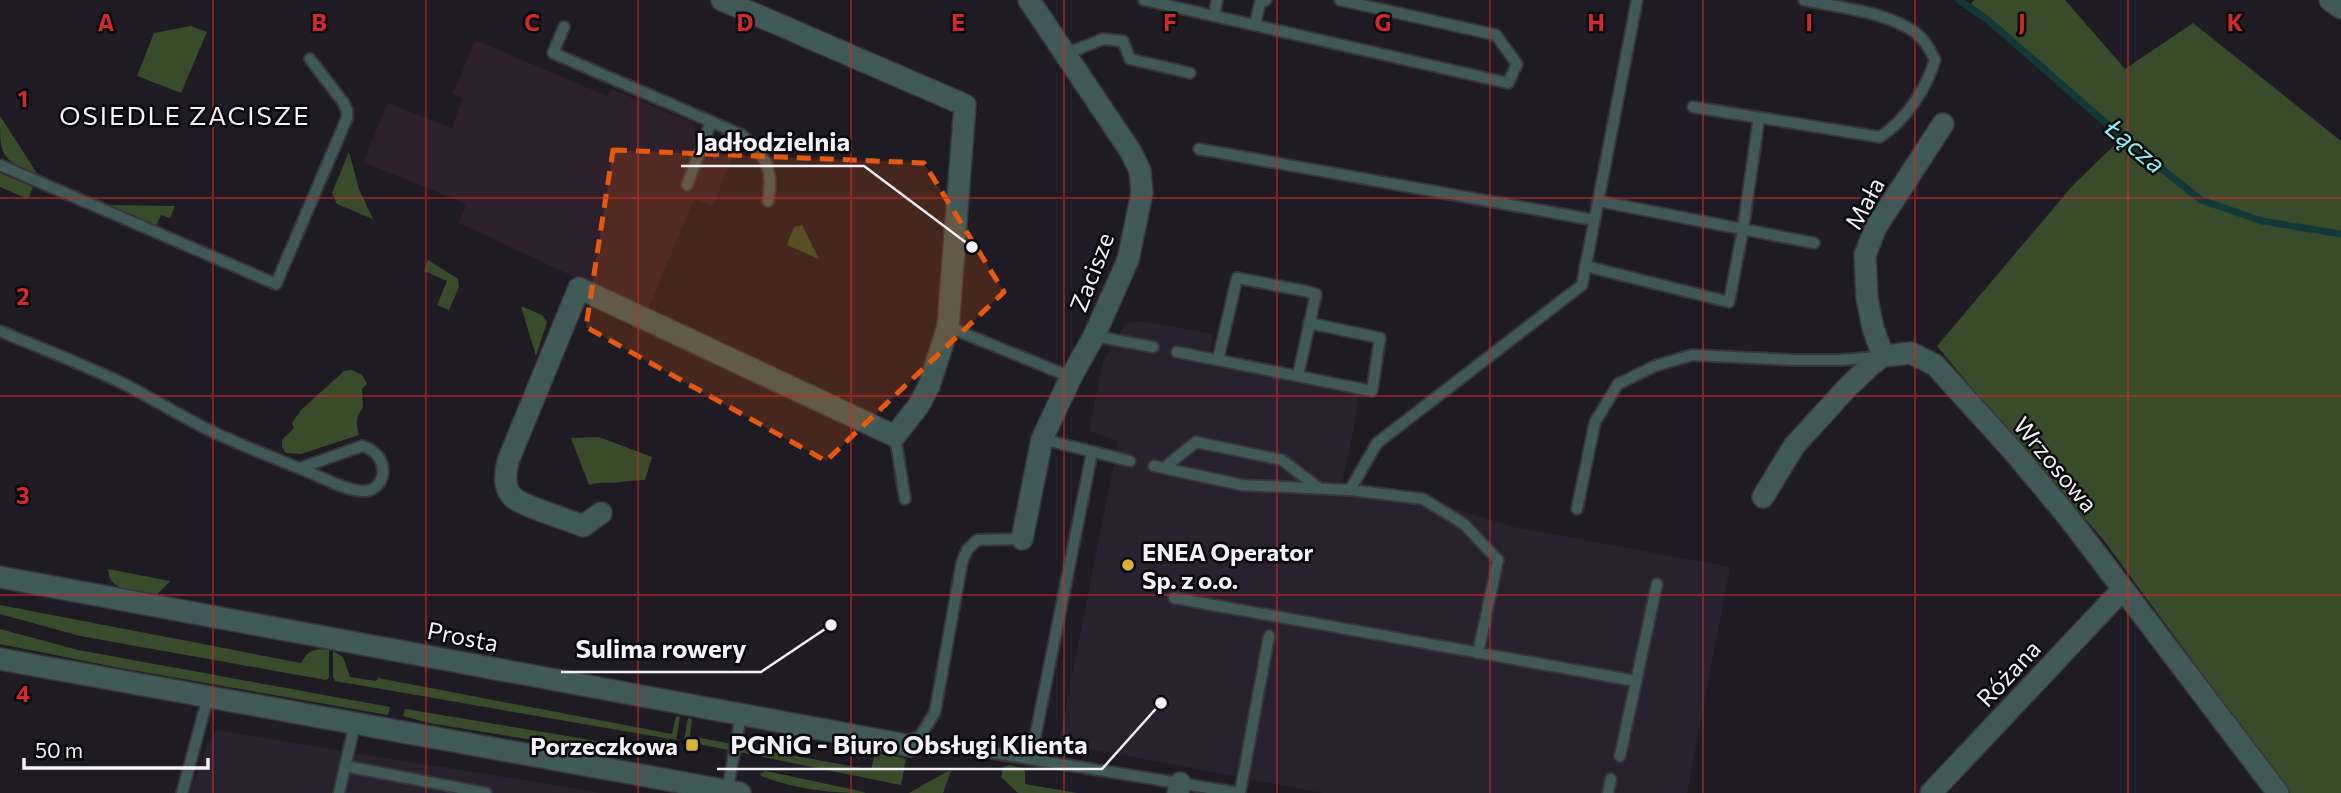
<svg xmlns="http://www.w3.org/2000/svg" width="2341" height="793" font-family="Commissioner,sans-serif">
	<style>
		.built { fill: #282130 }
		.education { fill: #2d1f2b }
		.green { fill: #384c2a }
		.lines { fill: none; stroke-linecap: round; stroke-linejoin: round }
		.stream { stroke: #123939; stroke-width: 7 }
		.service-casing { stroke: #39353d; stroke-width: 14 }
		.minor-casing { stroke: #39353d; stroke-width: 24 }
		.tertiary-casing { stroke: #39353d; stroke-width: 24 }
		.service { stroke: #405a57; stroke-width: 10 }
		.minor { stroke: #405a57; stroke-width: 21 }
		.tertiary { stroke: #405a57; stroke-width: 21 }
		.marked { fill: #e8590c; fill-opacity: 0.2; stroke: #e8590c; stroke-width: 5; stroke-dasharray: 14 9; stroke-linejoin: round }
		.grid { fill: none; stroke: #d62828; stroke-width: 2; stroke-opacity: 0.55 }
		.poi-dot { fill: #dab333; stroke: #08070a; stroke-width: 2.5 }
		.labels { text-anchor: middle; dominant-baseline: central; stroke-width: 5; stroke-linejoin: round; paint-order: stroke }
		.street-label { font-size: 24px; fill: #f4f2f8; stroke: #08070a }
		.poi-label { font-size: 24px; font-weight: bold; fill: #f4f2f8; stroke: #08070a; text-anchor: start }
		.neighbourhood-label { font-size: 26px; letter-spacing: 2px; fill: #f4f2f8; stroke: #08070a }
		.water-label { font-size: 26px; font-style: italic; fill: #88f7f8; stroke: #08070a }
		.grid-label { font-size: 23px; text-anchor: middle; font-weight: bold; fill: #d62828; stroke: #08070a; stroke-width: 5; stroke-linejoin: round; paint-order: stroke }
		.leader { fill: none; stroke: #f4f2f8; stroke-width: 2.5 }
		.callout-dot { fill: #f4f2f8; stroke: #08070a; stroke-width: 2.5 }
		.callout-label { font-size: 26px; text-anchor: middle; font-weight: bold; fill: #f4f2f8; stroke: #08070a; stroke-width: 5; stroke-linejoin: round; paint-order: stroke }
	</style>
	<rect width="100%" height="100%" fill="#1f1b24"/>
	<g class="built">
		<path d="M 1143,321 L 1212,334 L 1211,359 L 1359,389 L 1355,421 L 1341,489 L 1423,499 L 1514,527 L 1730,567 L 1687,793 L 1323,793 L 1059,743 L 1118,441 L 1089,431 L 1103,362 L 1126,323 Z"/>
		<path d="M 216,730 L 601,793 L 189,793 L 208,745 Z"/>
	</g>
	<path class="education" d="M 475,40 L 607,96 L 611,89 L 694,123 L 699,134 L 735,149 L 713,206 L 694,199 L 647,311 L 459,223 L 466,204 L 363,162 L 388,103 L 452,128 L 463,98 L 453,94 Z"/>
	<g class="green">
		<path d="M 1974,0 L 2065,0 L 2125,69 L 2193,23 L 2341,141 L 2341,793 L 2290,793 L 2102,538 L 1985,404 L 1937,346 L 2074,184 L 2122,138 L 1969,6 Z"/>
		<path d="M 191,26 L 207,32 L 181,93 L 137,76 L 154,33 Z"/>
		<path d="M 0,116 L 38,175 C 0,160 0,155 0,116 Z"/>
		<path d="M 349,152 L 359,189 L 373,219 L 337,204 L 332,193 Z"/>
		<path d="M 0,173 L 33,187 L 28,199 L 0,187 Z"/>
		<path d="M 107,205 L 175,206 L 170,218 L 161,215 L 156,226 Z"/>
		<path d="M 802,225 L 819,259 L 787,245 L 794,227 Z"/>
		<path d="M 428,260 L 458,279 L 459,287 L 449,310 L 437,305 L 447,281 L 424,271 Z"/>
		<path d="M 521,306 L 542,315 L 547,322 L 536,356 Z"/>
		<path d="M 352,370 L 362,375 L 367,384 L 362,389 L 363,408 C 355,417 356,424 359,435 L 301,454 L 286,453 L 282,447 L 282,440 L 294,428 L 292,423 L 301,410 L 344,371 Z"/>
		<path d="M 599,437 L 652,457 L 645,480 C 636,480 629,481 620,482 C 609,484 600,481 589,485 L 571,438 Z"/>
		<path d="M 108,569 L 170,581 L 157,595 C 139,591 108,593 108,569 Z"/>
		<path d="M 0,605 L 301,663 C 308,650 315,648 329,650 L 329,678 L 326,680 L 80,636 L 0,614 Z"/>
		<path d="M 0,629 L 78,650 L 390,707 L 388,715 L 115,667 L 0,644 Z"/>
		<path d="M 333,651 L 343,657 L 350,677 L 376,681 L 378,678 L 672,734 L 676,716 L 680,717 L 676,740 L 335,681 L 333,677 Z"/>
		<path d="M 405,709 L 603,742 L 606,748 L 588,749 L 429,723 L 403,716 Z"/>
		<path d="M 688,718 L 692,719 L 690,736 L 871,770 L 875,753 L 904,758 L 906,759 L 901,785 L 684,741 Z"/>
		<path d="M 1010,765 L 1025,769 L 1025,784 L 1077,793 L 1018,793 L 1001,777 L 1003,767 Z"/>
		<path d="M 766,771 L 860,791 L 866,793 C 830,793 795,789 761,776 L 760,774 Z"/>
		<path d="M 951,771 L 943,793 L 909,793 L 946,772 Z"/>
	</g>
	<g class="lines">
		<path class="stream" d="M 1959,0 L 1988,20 L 2123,138 L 2201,200 L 2262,221 L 2341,234"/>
		<g class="service-casing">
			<g id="service">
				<path d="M 1144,0 L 1508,83 L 1517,64 L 1496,35 L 1340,0"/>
				<path d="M 1214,16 L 1217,0"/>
				<path d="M 1255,25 L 1260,3 L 1266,0"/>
				<path d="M 564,27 L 553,53 L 742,135 C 766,156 774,169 768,201"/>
				<path d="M 1066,54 L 1103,39 L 1123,41 L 1130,59 L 1190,73"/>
				<path d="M 1693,107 L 1880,137 C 1906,120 1926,89 1935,60 C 1930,50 1925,40 1916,33 C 1886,11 1839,8 1804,0"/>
				<path d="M 1199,149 L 1594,220"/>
				<path d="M 0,165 L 276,284 L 347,118 L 347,110 L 343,102 L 310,59"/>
				<path d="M 687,185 L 711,122"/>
				<path d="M 1598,201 L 1814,243"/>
				<path d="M 1585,266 L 1729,302 L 1743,229 L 1759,118"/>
				<path d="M 948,327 L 1071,377"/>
				<path d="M 0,331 C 42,349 86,365 128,386 C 153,399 177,414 203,427 C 234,443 268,455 301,469 C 320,476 341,489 361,491 C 387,493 393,455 362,446 L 300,468"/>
				<path d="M 1094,336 L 1153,347"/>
				<path d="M 1177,352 L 1372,391 L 1380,338 L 1309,323"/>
				<path d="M 1218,360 L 1237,278 L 1305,291 L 1316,294 L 1298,376"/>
				<path d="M 895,436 L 905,499"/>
				<path d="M 1042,439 L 1130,461"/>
				<path d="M 1154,466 L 1242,485 L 1350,490 L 1423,499 L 1464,524 L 1498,560 L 1478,653"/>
				<path d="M 1164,468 L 1196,442 L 1282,460 L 1319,488"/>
				<path d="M 1350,490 L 1377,443 L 1582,285 L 1637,0"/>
				<path d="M 1577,509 L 1595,422 L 1618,384 L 1655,366 L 1692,355 L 1793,360 L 1840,360 L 1877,357"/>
				<path d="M 1174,598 L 1636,681"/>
				<path d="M 916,743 L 935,712 L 962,562 L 967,550 L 977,540 L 1022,539"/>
				<path d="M 987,752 L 1240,793"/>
				<path d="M 1620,756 L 1657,584"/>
				<path d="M 1031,758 L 1092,453"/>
				<path d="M 345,766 L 486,793"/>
				<path d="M 182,793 L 208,697"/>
				<path d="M 339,793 L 355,723"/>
				<path d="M 727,793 L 741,715"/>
				<path d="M 1240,793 L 1269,636"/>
				<path d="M 1608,793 L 1611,779"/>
			</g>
		</g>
		<g class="minor-casing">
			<g id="minor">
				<path d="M 2330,0 L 2341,8"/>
				<path d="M 1883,356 L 1873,328 L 1867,298 L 1865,255 L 1876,227 L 1943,124"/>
				<path d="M 1763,497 L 1794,446 L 1846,389 L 1871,365 L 1883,356 L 1911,353 L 1935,365 L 2014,452 L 2069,518 L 2278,793"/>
				<path d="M 601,513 L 583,526 C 569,520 523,506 514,498 C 503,489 505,473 508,461 L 579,288 L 895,436 L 919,405 L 929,386 L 948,327 L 965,105 L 722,0"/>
				<path d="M 1022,539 L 1042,439 L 1071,377 L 1094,336 L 1128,260 L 1142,193 L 1140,171 L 1131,152 L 1029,0"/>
				<path d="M 0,577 L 901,744 L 910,746 L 916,743"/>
				<path d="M 1178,793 L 1180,783"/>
				<path d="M 1931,793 L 2123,589"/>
			</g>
		</g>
		<g class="tertiary-casing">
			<path id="tertiary" d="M 0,659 L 740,793"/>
		</g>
		<use href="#service" class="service"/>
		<use href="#minor" class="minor"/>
		<use href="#tertiary" class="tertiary"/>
	</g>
	<path class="marked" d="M 613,150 L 924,163 L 1004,292 L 826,461 L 586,327 Z"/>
	<path class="grid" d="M 213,0 L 213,793M 426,0 L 426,793M 638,0 L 638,793M 851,0 L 851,793M 1064,0 L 1064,793M 1277,0 L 1277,793M 1490,0 L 1490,793M 1703,0 L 1703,793M 1915,0 L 1915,793M 2128,0 L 2128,793M 0,198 L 2341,198M 0,396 L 2341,396M 0,595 L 2341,595"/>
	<g class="poi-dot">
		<circle cx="1128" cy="565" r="7"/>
		<rect x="685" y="738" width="14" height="14" rx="3.5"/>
	</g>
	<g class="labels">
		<g class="street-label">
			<text transform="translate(1864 203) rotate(-61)">Mała</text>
			<text transform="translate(1091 272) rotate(-69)">Zacisze</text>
			<text transform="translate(2056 464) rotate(50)">Wrzosowa</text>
			<text transform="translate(463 636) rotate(11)">Prosta</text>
			<text transform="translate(2008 673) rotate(-47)">Różana</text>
		</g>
		<g class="poi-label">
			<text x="1142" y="551">ENEA Operator<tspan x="1142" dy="28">Sp. z o.o.</tspan></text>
			<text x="678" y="745" text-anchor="end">Porzeczkowa</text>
		</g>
		<g class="neighbourhood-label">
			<text x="185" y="114">OSIEDLE ZACISZE</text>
		</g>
		<g class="water-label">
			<text transform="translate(2136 145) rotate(40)">Łącza</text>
		</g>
	</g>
	<g class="grid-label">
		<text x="106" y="31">A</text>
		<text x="319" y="31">B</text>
		<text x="532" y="31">C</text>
		<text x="745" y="31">D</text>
		<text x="958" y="31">E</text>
		<text x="1170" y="31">F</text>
		<text x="1383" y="31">G</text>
		<text x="1596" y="31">H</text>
		<text x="1809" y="31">I</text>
		<text x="2022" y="31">J</text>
		<text x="2235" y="31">K</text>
		<text x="23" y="107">1</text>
		<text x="23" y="305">2</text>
		<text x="23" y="504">3</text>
		<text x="23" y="702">4</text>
	</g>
	<path class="leader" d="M972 247L864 166H681M831 625L761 672H561M1161 703L1102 769H717"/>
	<g class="callout-dot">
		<circle cx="972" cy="247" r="7"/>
		<circle cx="831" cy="625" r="7"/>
		<circle cx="1161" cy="703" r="7"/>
	</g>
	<g class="callout-label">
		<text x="773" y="151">Jadłodzielnia</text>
		<text x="661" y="658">Sulima rowery</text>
		<text x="909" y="754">PGNiG - Biuro Obsługi Klienta</text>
	</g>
	<path d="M24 758v10h184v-10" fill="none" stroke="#f4f2f8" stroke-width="3.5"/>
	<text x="35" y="758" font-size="21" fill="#f4f2f8" stroke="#08070a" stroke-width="5" paint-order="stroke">50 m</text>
</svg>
